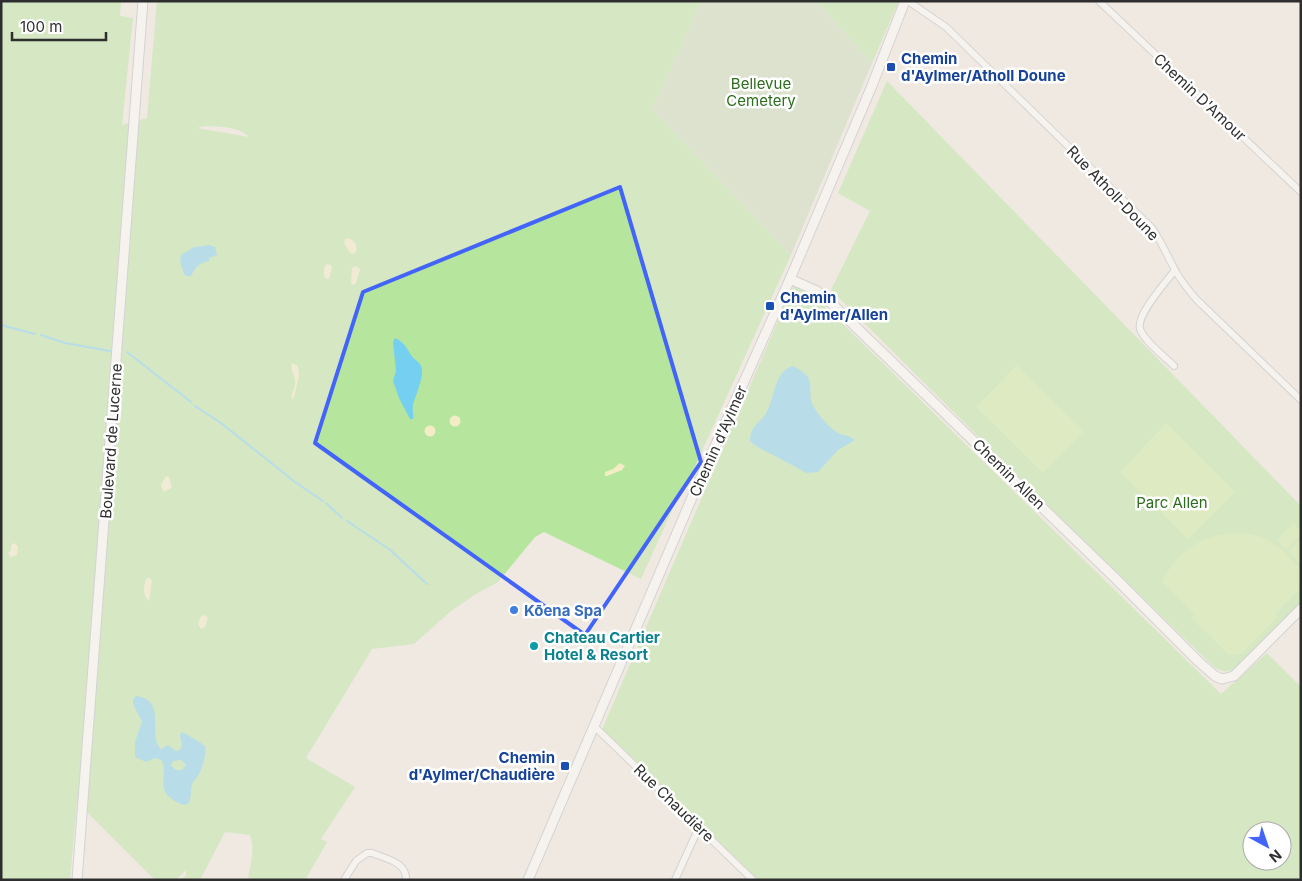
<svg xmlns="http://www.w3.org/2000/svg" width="1302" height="881" font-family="Inter,sans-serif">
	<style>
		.green { fill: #b6e59e; fill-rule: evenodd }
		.sand { fill: #f3ecc5 }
		.cemetery { fill: #c8d9b8 }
		.pitch { fill: #c9ec9a }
		.water { fill: #75cff0; fill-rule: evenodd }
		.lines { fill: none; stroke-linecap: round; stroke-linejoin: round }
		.stream { stroke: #75cff0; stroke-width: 2 }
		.minor-casing { stroke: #b4b7c1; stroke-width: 8 }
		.tertiary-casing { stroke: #b4b7c1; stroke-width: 11 }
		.secondary-casing { stroke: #b4b7c1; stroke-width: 11 }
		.minor { stroke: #fff; stroke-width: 6 }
		.tertiary { stroke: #fff; stroke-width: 9 }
		.secondary { stroke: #fff; stroke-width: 9 }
		.marked { fill: none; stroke: #4264fb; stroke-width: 4; stroke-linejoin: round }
		.transit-dot { fill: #1a4fb4; stroke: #fff; stroke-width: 2 }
		.shop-dot { fill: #3f7fe0; stroke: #fff; stroke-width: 2 }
		.culture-dot { fill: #0f9aa8; stroke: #fff; stroke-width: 2 }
		.labels { text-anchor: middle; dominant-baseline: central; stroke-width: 5; stroke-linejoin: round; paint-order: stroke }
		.transit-label { font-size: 15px; font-weight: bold; fill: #164399; stroke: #fff; text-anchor: start }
		.park-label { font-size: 15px; fill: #2c6e1b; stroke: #fff }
		.street-label { font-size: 15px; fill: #2e2e2e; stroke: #fff }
		.shop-label { font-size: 15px; font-weight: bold; fill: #366cbe; stroke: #fff; text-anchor: start }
		.culture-label { font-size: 15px; font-weight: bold; fill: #0d838f; stroke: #fff; text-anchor: start }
	</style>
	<rect width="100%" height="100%" fill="#efe9e1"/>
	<g class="green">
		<path d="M 1,1 L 121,1 L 120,16 L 133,18 L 122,125 L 147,118 L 157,1 L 702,1 L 652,109 L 791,255 L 692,473 L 680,493 L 641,579 L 544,532 L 535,537 L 498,582 L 476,594 L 451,611 L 414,644 L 372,649 L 306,758 L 355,787 L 321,839 L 327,842 L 305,880 L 253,880 L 248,877 C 251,864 255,848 250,835 L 225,832 L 200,880 L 179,880 L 186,876 L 186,870 L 176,880 L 155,880 L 77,802 L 70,880 L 1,880 ZM 205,126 C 219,127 239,126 249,137 L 197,128 Z"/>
		<path d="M 816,1 L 899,1 L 872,63 Z"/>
		<path d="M 887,81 L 1301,506 L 1301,603 L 1236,668 C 1228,673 1222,672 1214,667 L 1058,516 L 831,290 L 870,211 L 838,193 Z"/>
		<path d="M 793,286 L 805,287 L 1221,694 L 1267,653 L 1301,687 L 1301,880 L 750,880 L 600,734 ZM 1252,831 L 1282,831 L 1282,861 L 1252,861 Z"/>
	</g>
	<g class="sand">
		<path d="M 346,238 L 351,239 C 356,243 359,249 354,254 L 350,253 L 344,243 Z"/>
		<path d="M 327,264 L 331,265 L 332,267 L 329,279 L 325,278 C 323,273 323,267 327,264 Z"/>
		<path d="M 355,266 L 359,268 L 360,270 L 356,283 L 353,285 L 351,283 L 352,268 Z"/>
		<path d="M 292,363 L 298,366 L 299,376 L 294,397 L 292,399 C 291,392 295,389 295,383 C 296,375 289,369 292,363 Z"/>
		<circle cx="455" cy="421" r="5.5"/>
		<circle cx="430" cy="431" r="5.5"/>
		<path d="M 620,463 L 625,466 L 622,470 L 607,476 L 605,476 L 605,472 L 613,469 Z"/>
		<path d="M 166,476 L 169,477 L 172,487 L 165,492 L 163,491 L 161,485 Z"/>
		<path d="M 14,543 L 18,546 L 17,555 L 11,557 L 8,553 L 11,550 L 11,545 Z"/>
		<path d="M 147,578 L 150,578 L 152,581 L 149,601 C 142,596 143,585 147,578 Z"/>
		<path d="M 205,615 L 208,618 L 205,627 L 201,629 L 198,624 L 201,616 Z"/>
	</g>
	<path class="cemetery" d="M 702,1 L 816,1 L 872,63 L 791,255 L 652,109 Z"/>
	<g class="pitch">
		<path d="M 1017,365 L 1084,431 L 1043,473 L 976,407 Z"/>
		<path d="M 1166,423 L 1235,492 L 1188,539 L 1120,472 Z"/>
		<path d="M 1293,523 L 1301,531 L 1301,535 L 1286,549 L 1277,540 Z"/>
		<path d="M 1229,533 L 1251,534 L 1264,538 L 1283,550 L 1301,570 L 1301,588 L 1275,614 L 1278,617 L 1242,654 L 1229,655 L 1191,618 L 1194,614 L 1162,582 C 1175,554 1198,537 1229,533 Z"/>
		<path d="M 1301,539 L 1301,564 L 1289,552 Z"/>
	</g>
	<g class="water">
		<path d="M 209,245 L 215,247 L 217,255 L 209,258 L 209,261 C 199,263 196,266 191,276 L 187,276 L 184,274 L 180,261 L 181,255 L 194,247 Z"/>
		<path d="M 395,338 C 404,342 406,347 411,355 C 413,359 419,361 421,366 C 425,375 416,395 413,404 C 412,410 414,414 413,419 L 410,419 L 399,398 L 393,381 L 396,371 L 393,342 Z"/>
		<path d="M 793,366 C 822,380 803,391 815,409 C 821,418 830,429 840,434 C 846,436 850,436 855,440 L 838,450 L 818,472 L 807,473 L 756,446 L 750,441 C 750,427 758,424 765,415 C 775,401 773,371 793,366 Z"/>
		<path d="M 136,696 C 168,700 147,735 161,749 L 168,745 L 176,751 L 180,750 L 182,745 L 180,735 L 182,732 C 184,732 201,743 205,746 C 207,753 203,766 199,774 C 198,777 194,780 192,784 C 190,791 192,798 188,804 L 183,805 C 178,803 173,800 169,797 C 157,786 169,770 161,760 L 155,758 L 146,762 L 135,757 L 135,742 L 142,722 L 133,704 L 133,699 ZM 181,760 L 186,765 L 182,770 L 176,770 L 171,766 L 173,761 Z"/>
	</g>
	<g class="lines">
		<g class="stream">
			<path d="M 1,325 L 35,334"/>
			<path d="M 41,335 L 65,343 L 110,351"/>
			<path d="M 127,352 L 191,402"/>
			<path d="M 195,406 L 221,423 L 295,482 L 323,501"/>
			<path d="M 326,503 L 342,518"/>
			<path d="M 347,521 L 389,549 L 427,584"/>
		</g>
		<g class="minor-casing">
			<g id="minor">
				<path d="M 908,1 L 946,27 L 1152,228 C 1161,241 1167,255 1175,270 C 1180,280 1188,289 1196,299 L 1301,400"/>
				<path d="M 1099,1 L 1301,192"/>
				<path d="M 1174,366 C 1165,357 1144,341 1140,329 C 1136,315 1166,282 1175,270"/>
				<path d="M 594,726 L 753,880"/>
				<path d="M 344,880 L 356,861 L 367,853 L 372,853 C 386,859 407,862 406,880"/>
				<path d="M 675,880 L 699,827"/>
			</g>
		</g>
		<g class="tertiary-casing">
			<path id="tertiary" d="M 790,279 L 817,291 L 829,301 L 1115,578 L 1198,661 L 1215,676 L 1222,679 L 1234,676 L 1301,609"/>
		</g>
		<g class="secondary-casing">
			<g id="secondary">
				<path d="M 77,880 L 143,1"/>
				<path d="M 528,880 L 694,493 L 790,279 L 871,88 L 905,1"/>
			</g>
		</g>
		<use href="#minor" class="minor"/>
		<use href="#tertiary" class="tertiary"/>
		<use href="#secondary" class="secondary"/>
	</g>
	<path d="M0 0H1302V881H0ZM 620,187 L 701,462 L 585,635 L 315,443 L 363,292 Z" fill="#efe9e1" fill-opacity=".55" fill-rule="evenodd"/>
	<path class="marked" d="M 620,187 L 701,462 L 585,635 L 315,443 L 363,292 Z"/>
	<g class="transit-dot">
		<rect x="886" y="62" width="10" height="10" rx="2.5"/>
		<rect x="765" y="301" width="10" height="10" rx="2.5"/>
		<rect x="560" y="761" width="10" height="10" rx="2.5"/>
	</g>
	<circle class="shop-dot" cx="514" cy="610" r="5"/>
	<circle class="culture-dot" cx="534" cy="646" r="5"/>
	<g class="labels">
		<g class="transit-label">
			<text x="901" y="58">Chemin<tspan x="901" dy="17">d'Aylmer/Atholl Doune</tspan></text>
			<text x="780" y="297">Chemin<tspan x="780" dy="17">d'Aylmer/Allen</tspan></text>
			<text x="555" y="757" text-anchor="end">Chemin<tspan x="555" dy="17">d'Aylmer/Chaudière</tspan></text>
		</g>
		<g class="park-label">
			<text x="761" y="83">Bellevue<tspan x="761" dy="17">Cemetery</tspan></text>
			<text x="1172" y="502">Parc Allen</text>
		</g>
		<g class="street-label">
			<text transform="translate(1200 97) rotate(43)">Chemin D'Amour</text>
			<text transform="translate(1113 193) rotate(46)">Rue Atholl-Doune</text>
			<text transform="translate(111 441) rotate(-86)">Boulevard de Lucerne</text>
			<text transform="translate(718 441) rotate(-66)">Chemin d'Aylmer</text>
			<text transform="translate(1009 474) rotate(44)">Chemin Allen</text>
			<text transform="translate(674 803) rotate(44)">Rue Chaudière</text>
		</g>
		<g class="shop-label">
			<text x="524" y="610">Kōena Spa</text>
		</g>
		<g class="culture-label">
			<text x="544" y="637">Chateau Cartier<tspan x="544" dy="17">Hotel &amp; Resort</tspan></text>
		</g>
	</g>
	<rect width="1302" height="881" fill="none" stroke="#2e2e2e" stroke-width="5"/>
	<g transform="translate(1267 846) rotate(140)"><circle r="24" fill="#ffffff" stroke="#ababab"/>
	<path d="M0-4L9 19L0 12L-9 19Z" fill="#4264fb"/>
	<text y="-8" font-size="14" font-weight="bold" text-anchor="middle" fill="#2e2e2e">N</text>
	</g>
	<path d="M12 32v8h94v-8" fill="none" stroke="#2e2e2e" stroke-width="2.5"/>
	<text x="20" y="32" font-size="15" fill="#2e2e2e" stroke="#ffffff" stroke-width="4" paint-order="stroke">100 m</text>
</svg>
